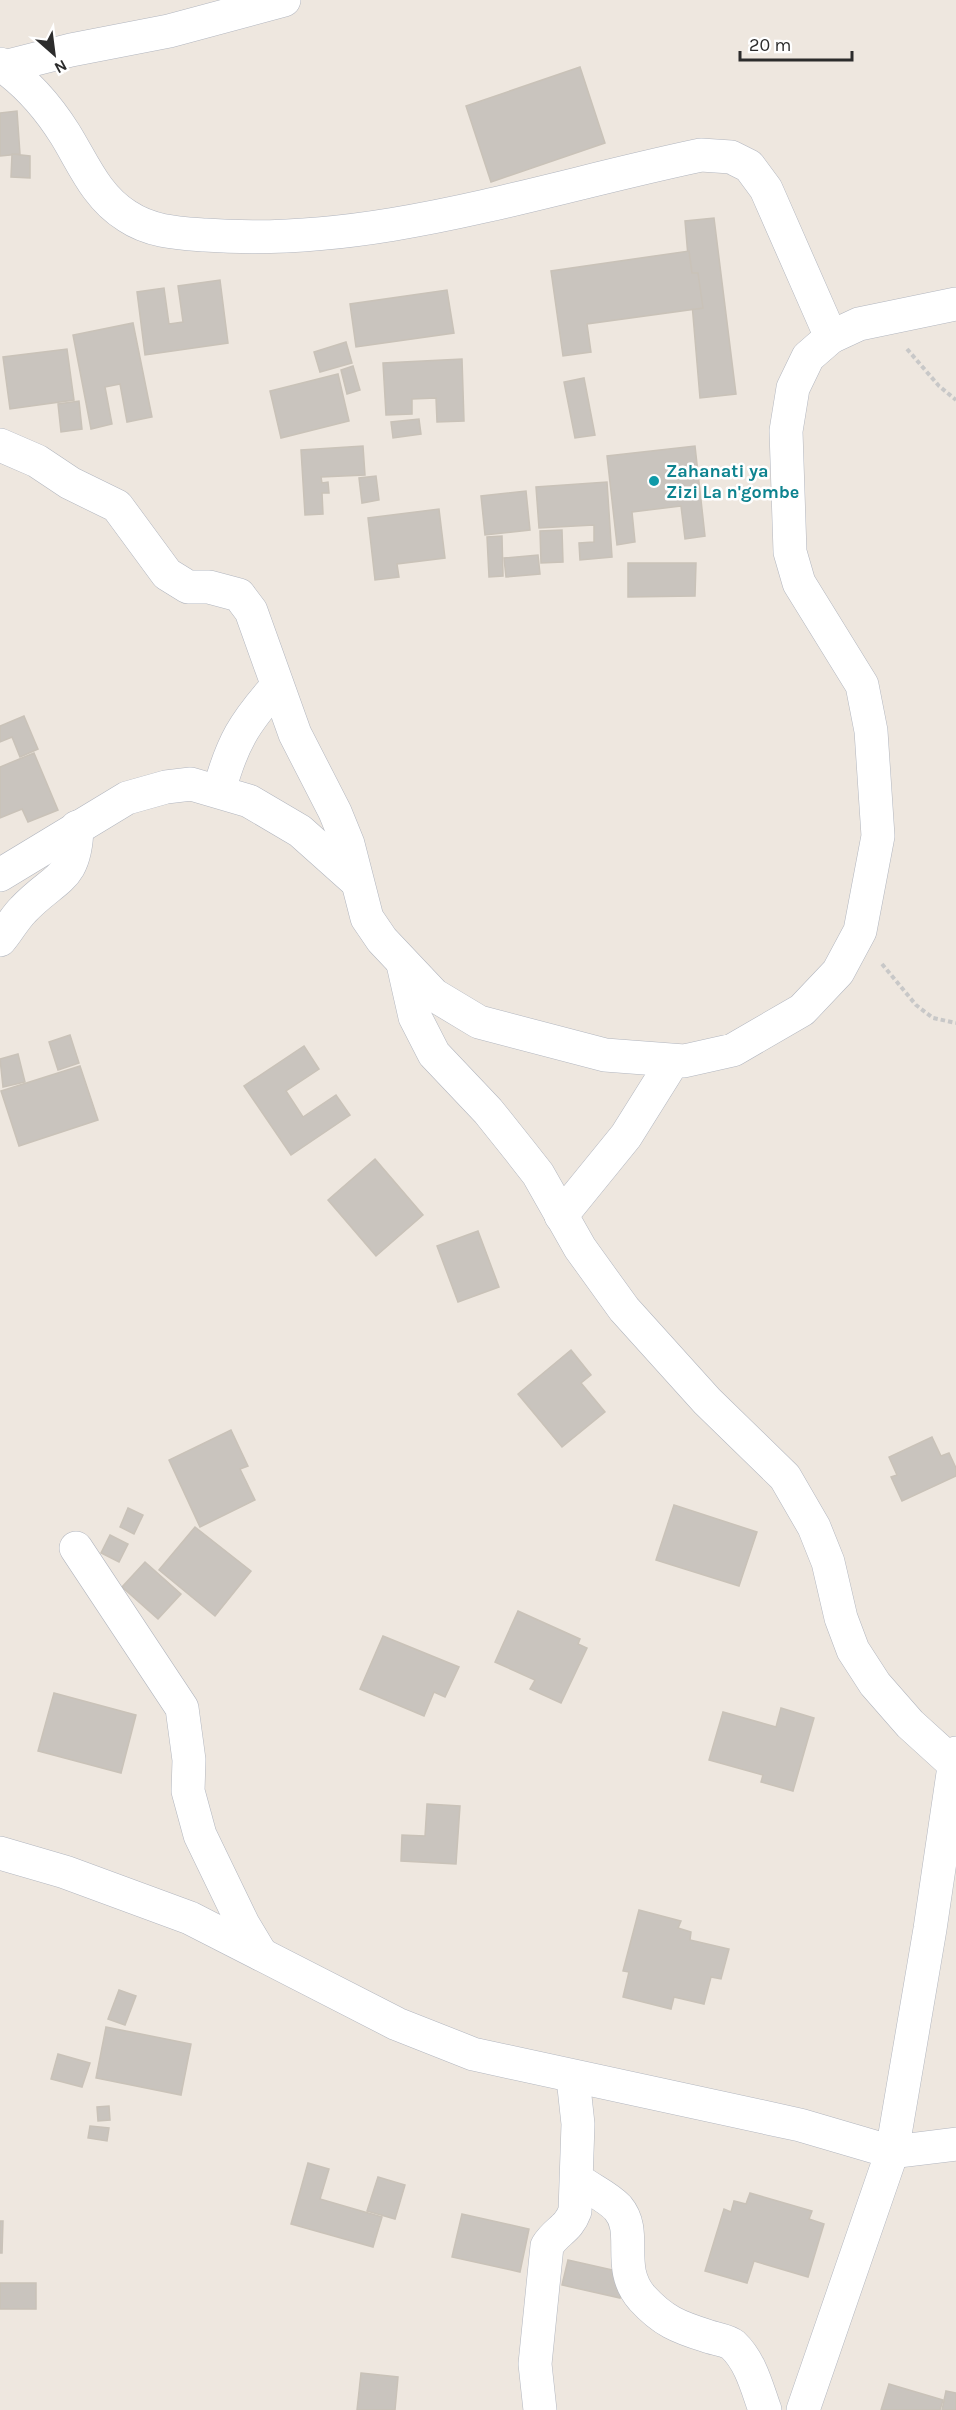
<svg xmlns="http://www.w3.org/2000/svg" width="956" height="2410" font-family="Karla,sans-serif">
	<style>
		.building { fill: #c9c4be; stroke: #c9c2b8; stroke-width: 1.5 }
		.lines { fill: none; stroke-linecap: round; stroke-linejoin: round }
		.minor-casing { stroke: #b2b6bf; stroke-width: 34 }
		.path { stroke: #c8c8c8; stroke-width: 4; stroke-dasharray: 4.5 3; stroke-linecap: butt }
		.minor { stroke: #fff; stroke-width: 33 }
		.culture-dot { fill: #0f9aa8; stroke: #fff; stroke-width: 2 }
		.labels { text-anchor: middle; dominant-baseline: central; stroke-width: 5; stroke-linejoin: round; paint-order: stroke }
		.culture-label { font-size: 18px; font-weight: bold; fill: #0d838f; stroke: #fff; text-anchor: start }
	</style>
	<rect width="100%" height="100%" fill="#eee7df"/>
	<g class="building">
		<path d="M 580,67 L 605,143 L 491,182 L 466,106 Z"/>
		<path d="M 17,111 L 20,154 L 0,156 L 0,113 Z"/>
		<path d="M 12,154 L 30,156 L 30,178 L 11,177 Z"/>
		<path d="M 714,218 L 736,394 L 700,398 L 685,221 Z"/>
		<path d="M 689,251 L 692,273 L 698,273 L 703,308 L 587,324 L 591,352 L 563,356 L 551,271 Z"/>
		<path d="M 220,280 L 228,343 L 145,355 L 137,292 L 164,288 L 169,324 L 183,322 L 178,286 Z"/>
		<path d="M 447,290 L 454,333 L 356,347 L 350,304 Z"/>
		<path d="M 133,323 L 152,417 L 127,422 L 120,384 L 105,387 L 112,424 L 91,429 L 73,335 Z"/>
		<path d="M 346,342 L 352,363 L 320,372 L 314,352 Z"/>
		<path d="M 67,349 L 74,400 L 10,409 L 3,357 Z"/>
		<path d="M 462,359 L 464,421 L 437,422 L 436,398 L 412,399 L 412,414 L 386,415 L 383,363 Z"/>
		<path d="M 353,366 L 360,390 L 347,394 L 341,370 Z"/>
		<path d="M 338,374 L 349,421 L 281,438 L 270,391 Z"/>
		<path d="M 584,378 L 595,435 L 575,438 L 564,382 Z"/>
		<path d="M 79,401 L 82,429 L 61,432 L 58,404 Z"/>
		<path d="M 419,419 L 421,434 L 393,438 L 391,422 Z"/>
		<path d="M 363,446 L 365,475 L 321,477 L 322,483 L 328,482 L 329,493 L 322,493 L 323,514 L 305,515 L 301,450 Z"/>
		<path d="M 695,446 L 705,536 L 685,539 L 681,506 L 632,512 L 635,542 L 617,545 L 607,456 Z"/>
		<path d="M 376,476 L 379,500 L 362,503 L 359,478 Z"/>
		<path d="M 607,482 L 612,557 L 580,560 L 579,543 L 594,542 L 594,525 L 539,528 L 536,487 Z"/>
		<path d="M 526,491 L 530,530 L 485,535 L 481,496 Z"/>
		<path d="M 439,509 L 445,558 L 397,564 L 399,577 L 375,580 L 368,518 Z"/>
		<path d="M 562,530 L 563,562 L 541,563 L 540,531 Z"/>
		<path d="M 502,536 L 503,576 L 489,577 L 487,537 Z"/>
		<path d="M 538,555 L 540,574 L 506,577 L 504,558 Z"/>
		<path d="M 628,563 L 696,563 L 695,596 L 628,597 Z"/>
		<path d="M 24,716 L 38,749 L 20,757 L 12,737 L 0,742 L 0,726 Z"/>
		<path d="M 34,753 L 58,810 L 28,822 L 22,809 L 0,818 L 0,767 Z"/>
		<path d="M 70,1035 L 79,1063 L 58,1070 L 49,1042 Z"/>
		<path d="M 304,1046 L 319,1069 L 286,1091 L 303,1117 L 336,1095 L 350,1115 L 291,1155 L 244,1086 Z"/>
		<path d="M 18,1054 L 25,1082 L 3,1087 L 0,1059 Z"/>
		<path d="M 80,1066 L 98,1120 L 19,1146 L 1,1091 Z"/>
		<path d="M 375,1159 L 423,1215 L 376,1256 L 328,1200 Z"/>
		<path d="M 478,1231 L 499,1287 L 458,1302 L 437,1246 Z"/>
		<path d="M 571,1350 L 591,1375 L 581,1383 L 605,1412 L 562,1447 L 518,1394 Z"/>
		<path d="M 231,1430 L 248,1466 L 240,1469 L 255,1500 L 200,1527 L 169,1460 Z"/>
		<path d="M 932,1437 L 941,1456 L 949,1453 L 956,1468 L 956,1476 L 902,1501 L 891,1477 L 897,1475 L 889,1457 Z"/>
		<path d="M 674,1505 L 757,1532 L 739,1586 L 656,1560 Z"/>
		<path d="M 128,1508 L 143,1515 L 134,1534 L 120,1527 Z"/>
		<path d="M 195,1527 L 251,1571 L 215,1616 L 159,1570 Z"/>
		<path d="M 110,1535 L 128,1544 L 119,1562 L 101,1553 Z"/>
		<path d="M 145,1562 L 181,1594 L 158,1619 L 122,1587 Z"/>
		<path d="M 518,1611 L 580,1639 L 578,1644 L 587,1648 L 561,1703 L 530,1689 L 535,1680 L 495,1662 Z"/>
		<path d="M 383,1636 L 459,1667 L 445,1697 L 434,1692 L 424,1716 L 360,1689 Z"/>
		<path d="M 54,1693 L 136,1715 L 121,1773 L 38,1751 Z"/>
		<path d="M 781,1708 L 814,1718 L 793,1791 L 761,1782 L 763,1775 L 709,1760 L 723,1712 L 776,1727 Z"/>
		<path d="M 427,1804 L 460,1806 L 456,1864 L 401,1861 L 402,1835 L 425,1836 Z"/>
		<path d="M 639,1910 L 681,1921 L 678,1928 L 691,1932 L 690,1940 L 729,1949 L 721,1979 L 711,1977 L 704,2004 L 674,1997 L 671,2009 L 623,1997 L 629,1972 L 623,1971 Z"/>
		<path d="M 119,1990 L 136,1996 L 125,2025 L 108,2019 Z"/>
		<path d="M 106,2027 L 191,2044 L 181,2095 L 96,2078 Z"/>
		<path d="M 58,2054 L 90,2063 L 82,2087 L 51,2079 Z"/>
		<path d="M 109,2106 L 110,2120 L 98,2121 L 97,2107 Z"/>
		<path d="M 90,2126 L 109,2128 L 107,2141 L 88,2138 Z"/>
		<path d="M 308,2163 L 329,2169 L 320,2199 L 382,2217 L 373,2247 L 291,2224 Z"/>
		<path d="M 378,2177 L 405,2185 L 395,2219 L 367,2211 Z"/>
		<path d="M 750,2193 L 812,2211 L 809,2219 L 824,2224 L 808,2277 L 754,2261 L 747,2283 L 705,2271 L 724,2209 L 731,2212 L 734,2201 L 746,2204 Z"/>
		<path d="M 462,2214 L 529,2229 L 520,2272 L 452,2257 Z"/>
		<path d="M 0,2221 L 3,2221 L 2,2253 L 0,2253 Z"/>
		<path d="M 568,2260 L 626,2273 L 620,2298 L 562,2285 Z"/>
		<rect x="0" y="2283" width="36" height="26"/>
		<path d="M 361,2373 L 398,2377 L 395,2410 L 357,2410 Z"/>
		<path d="M 889,2384 L 943,2400 L 940,2410 L 881,2410 Z"/>
		<path d="M 946,2391 L 956,2393 L 956,2410 L 942,2410 Z"/>
	</g>
	<g class="lines">
		<g class="minor-casing">
			<g id="minor">
				<path d="M 0,64 C 26,82 48,107 65,134 C 83,163 96,197 127,216 C 151,232 177,233 205,235 C 373,248 538,189 701,155 L 731,157 L 749,166 L 766,189 L 831,337"/>
				<path d="M 4,67 L 71,50 L 169,31 L 284,0"/>
				<path d="M 0,445 L 37,461 L 70,483 L 117,506 L 167,574 L 188,587 L 209,587 L 239,595 L 251,611 L 295,734 L 335,812 L 348,844 L 367,918 L 382,940 L 434,995 L 479,1022 L 605,1055 L 684,1061 L 733,1050 L 802,1010 L 838,972 L 860,931 L 878,836 L 871,731 L 862,685 L 799,583 L 790,552 L 786,431 L 793,388 L 808,357 L 831,337 L 859,324 L 956,304"/>
				<path d="M 219,791 C 232,743 244,723 277,686"/>
				<path d="M 0,875 L 127,798 L 166,787 L 191,784 L 249,801 L 300,831 L 356,881"/>
				<path d="M 0,940 C 8,931 14,919 23,910 C 55,876 76,881 77,827"/>
				<path d="M 403,964 L 415,1017 L 434,1054 L 488,1111 L 520,1151 L 538,1174 L 580,1248 L 624,1309 L 707,1401 L 785,1477 L 814,1527 L 828,1562 L 841,1618 L 853,1650 L 875,1684 L 910,1724 L 954,1764"/>
				<path d="M 561,1216 L 626,1136 L 673,1061"/>
				<path d="M 76,1548 L 182,1708 L 189,1760 L 188,1791 L 200,1835 L 243,1924 L 261,1954"/>
				<path d="M 0,1853 L 65,1872 L 190,1918 L 397,2024 L 473,2054 L 800,2125 L 892,2152 L 956,2144"/>
				<path d="M 577,2179 C 589,2189 607,2196 618,2208 C 639,2233 615,2267 642,2298 C 663,2321 678,2327 707,2336 C 715,2339 727,2340 733,2345 C 751,2362 757,2388 765,2410"/>
				<path d="M 540,2410 L 535,2364 L 547,2246 C 557,2230 568,2230 575,2211 L 578,2124 L 573,2078"/>
				<path d="M 803,2410 L 892,2152 L 930,1929 L 956,1753"/>
			</g>
		</g>
		<g class="path">
			<path d="M 907,349 L 939,386 L 956,400"/>
			<path d="M 882,964 L 916,1005 L 933,1018 L 956,1023"/>
		</g>
		<use href="#minor" class="minor"/>
	</g>
	<circle class="culture-dot" cx="654" cy="481" r="6"/>
	<g class="labels">
		<g class="culture-label">
			<text x="666" y="471">Zahanati ya<tspan x="666" dy="21">Zizi La n'gombe</tspan></text>
		</g>
	</g>
	<g transform="translate(54 54) rotate(152)" stroke="#ffffff" stroke-width="4.5" paint-order="stroke">
	<path d="M0-4.5L10 22L0 15L-10 22Z" fill="#2c2c2c"/>
	<text y="-9" font-size="16" font-weight="bold" text-anchor="middle" fill="#2c2c2c">N</text>
	</g>
	<path d="M740 51v9h112v-9" fill="none" stroke="#2c2c2c" stroke-width="3"/>
	<text x="749" y="51" font-size="18" fill="#2c2c2c" stroke="#ffffff" stroke-width="4.5" paint-order="stroke">20 m</text>
</svg>
